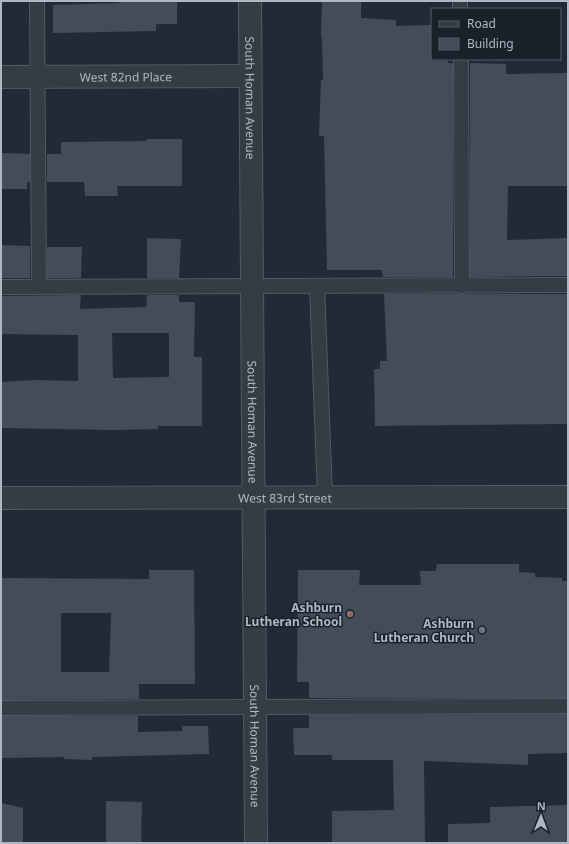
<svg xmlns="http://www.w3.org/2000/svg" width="569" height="844" font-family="'Noto Sans',sans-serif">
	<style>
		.building { fill: #434d5a; fill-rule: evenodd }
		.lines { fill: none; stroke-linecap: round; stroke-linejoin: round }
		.service-casing { stroke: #525a64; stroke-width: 16 }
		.minor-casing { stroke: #525a64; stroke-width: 24 }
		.service { stroke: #353c46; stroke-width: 14 }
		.minor { stroke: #353c46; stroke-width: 22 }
		.education-dot { fill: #8d6e63; stroke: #1b212b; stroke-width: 1.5 }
		.worship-dot { fill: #6b7280; stroke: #1b212b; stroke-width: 1.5 }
		.labels { text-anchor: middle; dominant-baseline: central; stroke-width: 3; stroke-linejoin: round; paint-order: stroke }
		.street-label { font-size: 12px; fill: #afb7c3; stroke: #1b212b }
		.poi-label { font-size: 12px; font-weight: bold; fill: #afb7c3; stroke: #1b212b; text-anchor: end }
	</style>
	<rect width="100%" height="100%" fill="#222a35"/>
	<g class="building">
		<path d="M 119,1 L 177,1 L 177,24 L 156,24 L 156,31 L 53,33 L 53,5 L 119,3 Z"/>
		<path d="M 322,1 L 361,1 L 361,18 L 396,20 L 396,26 L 432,25 L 432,61 L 448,61 L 448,63 L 453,63 L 453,277 L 383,277 L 382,270 L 327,270 L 324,136 L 319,136 L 321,80 L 323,80 L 322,36 L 321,36 Z"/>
		<path d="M 470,63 L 506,64 L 506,74 L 568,73 L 568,186 L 508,186 L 507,240 L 568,238 L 568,276 L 470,277 Z"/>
		<path d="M 146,139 L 182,139 L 182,186 L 117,186 L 118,196 L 85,196 L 84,182 L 47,182 L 47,154 L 61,154 L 61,142 L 146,141 Z"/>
		<path d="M 1,153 L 30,154 L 30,182 L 27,182 L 27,189 L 1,189 Z"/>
		<path d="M 147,238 L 181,239 L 179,278 L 147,278 Z"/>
		<path d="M 1,245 L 30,246 L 30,278 L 1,278 Z"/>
		<path d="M 47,247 L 82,247 L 81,278 L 47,278 Z"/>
		<path d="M 384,294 L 568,294 L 568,424 L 375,426 L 374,369 L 380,369 L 380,361 L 387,361 Z"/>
		<path d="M 81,295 L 80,309 L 146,307 L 147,295 L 179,295 L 179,302 L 195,302 L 194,357 L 202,357 L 202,426 L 158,426 L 158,429 L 113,430 L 1,428 L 1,382 L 35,380 L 78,381 L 78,335 L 1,334 L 1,296 ZM 112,333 L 169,333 L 169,377 L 113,378 Z"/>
		<path d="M 437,564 L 519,564 L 519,572 L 535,573 L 535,577 L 562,578 L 562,581 L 568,581 L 568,698 L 309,698 L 309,682 L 297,682 L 298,570 L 360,570 L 359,585 L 421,585 L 420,571 L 436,571 Z"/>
		<path d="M 149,570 L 194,570 L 195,684 L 139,684 L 139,699 L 1,700 L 1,578 L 149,579 ZM 61,613 L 111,613 L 109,672 L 61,672 Z"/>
		<path d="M 568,714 L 568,753 L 528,754 L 528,765 L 424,761 L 425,843 L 332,843 L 332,811 L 394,810 L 393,760 L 332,760 L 332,755 L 294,755 L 293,728 L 309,728 L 309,715 Z"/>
		<path d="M 1,716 L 138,716 L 138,732 L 182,731 L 182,726 L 208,726 L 209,754 L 92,757 L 92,760 L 64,759 L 64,757 L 1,758 Z"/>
		<path d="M 106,801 L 142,802 L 141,843 L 106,843 Z"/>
		<path d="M 1,803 L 23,808 L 23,843 L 1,843 Z"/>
		<path d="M 567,805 L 568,843 L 448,843 L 448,824 L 490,823 L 490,807 Z"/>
	</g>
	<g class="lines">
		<g class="service-casing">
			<g id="service">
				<path d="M 37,1 L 39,287"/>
				<path d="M 460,1 L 460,9"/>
				<path d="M 461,59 L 462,286"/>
				<path d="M 317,286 L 325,497"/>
				<path d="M 1,287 L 568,285"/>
				<path d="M 1,708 L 568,706"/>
			</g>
		</g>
		<g class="minor-casing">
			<g id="minor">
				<path id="s1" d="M 250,1 L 256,843"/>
				<path id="s2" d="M 1,77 L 250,76"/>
				<path id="s3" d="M 1,498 L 568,497"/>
			</g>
		</g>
		<use href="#service" class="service"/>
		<use href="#minor" class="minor"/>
	</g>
	<circle class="education-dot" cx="350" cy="614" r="4"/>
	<circle class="worship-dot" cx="482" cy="630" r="4"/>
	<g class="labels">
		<g class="street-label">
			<text stroke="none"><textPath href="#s2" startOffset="125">West 82nd Place</textPath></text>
			<text stroke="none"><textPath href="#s1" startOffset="97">South Homan Avenue</textPath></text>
			<text stroke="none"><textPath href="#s1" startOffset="421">South Homan Avenue</textPath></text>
			<text stroke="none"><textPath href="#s3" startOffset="284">West 83rd Street</textPath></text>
			<text stroke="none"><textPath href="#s1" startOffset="745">South Homan Avenue</textPath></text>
		</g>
		<g class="poi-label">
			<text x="342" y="607">Ashburn<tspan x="342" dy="14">Lutheran School</tspan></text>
			<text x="474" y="623">Ashburn<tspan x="474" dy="14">Lutheran Church</tspan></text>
		</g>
	</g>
	<rect width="569" height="844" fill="none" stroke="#afb7c3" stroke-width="4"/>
	<rect x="431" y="8" width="130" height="52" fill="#1b212b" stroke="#565d68"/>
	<rect x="439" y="21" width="20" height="6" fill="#353c46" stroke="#565d68"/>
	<text x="467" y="28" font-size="12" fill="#afb7c3">Road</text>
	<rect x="439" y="38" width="20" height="12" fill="#434d5a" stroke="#565d68"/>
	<text x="467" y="48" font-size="12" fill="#afb7c3">Building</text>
	<g transform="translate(541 816) rotate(1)" stroke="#1b212b" stroke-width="3" paint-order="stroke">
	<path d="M0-3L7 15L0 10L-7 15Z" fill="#afb7c3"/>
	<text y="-6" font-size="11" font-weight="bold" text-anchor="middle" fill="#afb7c3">N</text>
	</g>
</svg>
